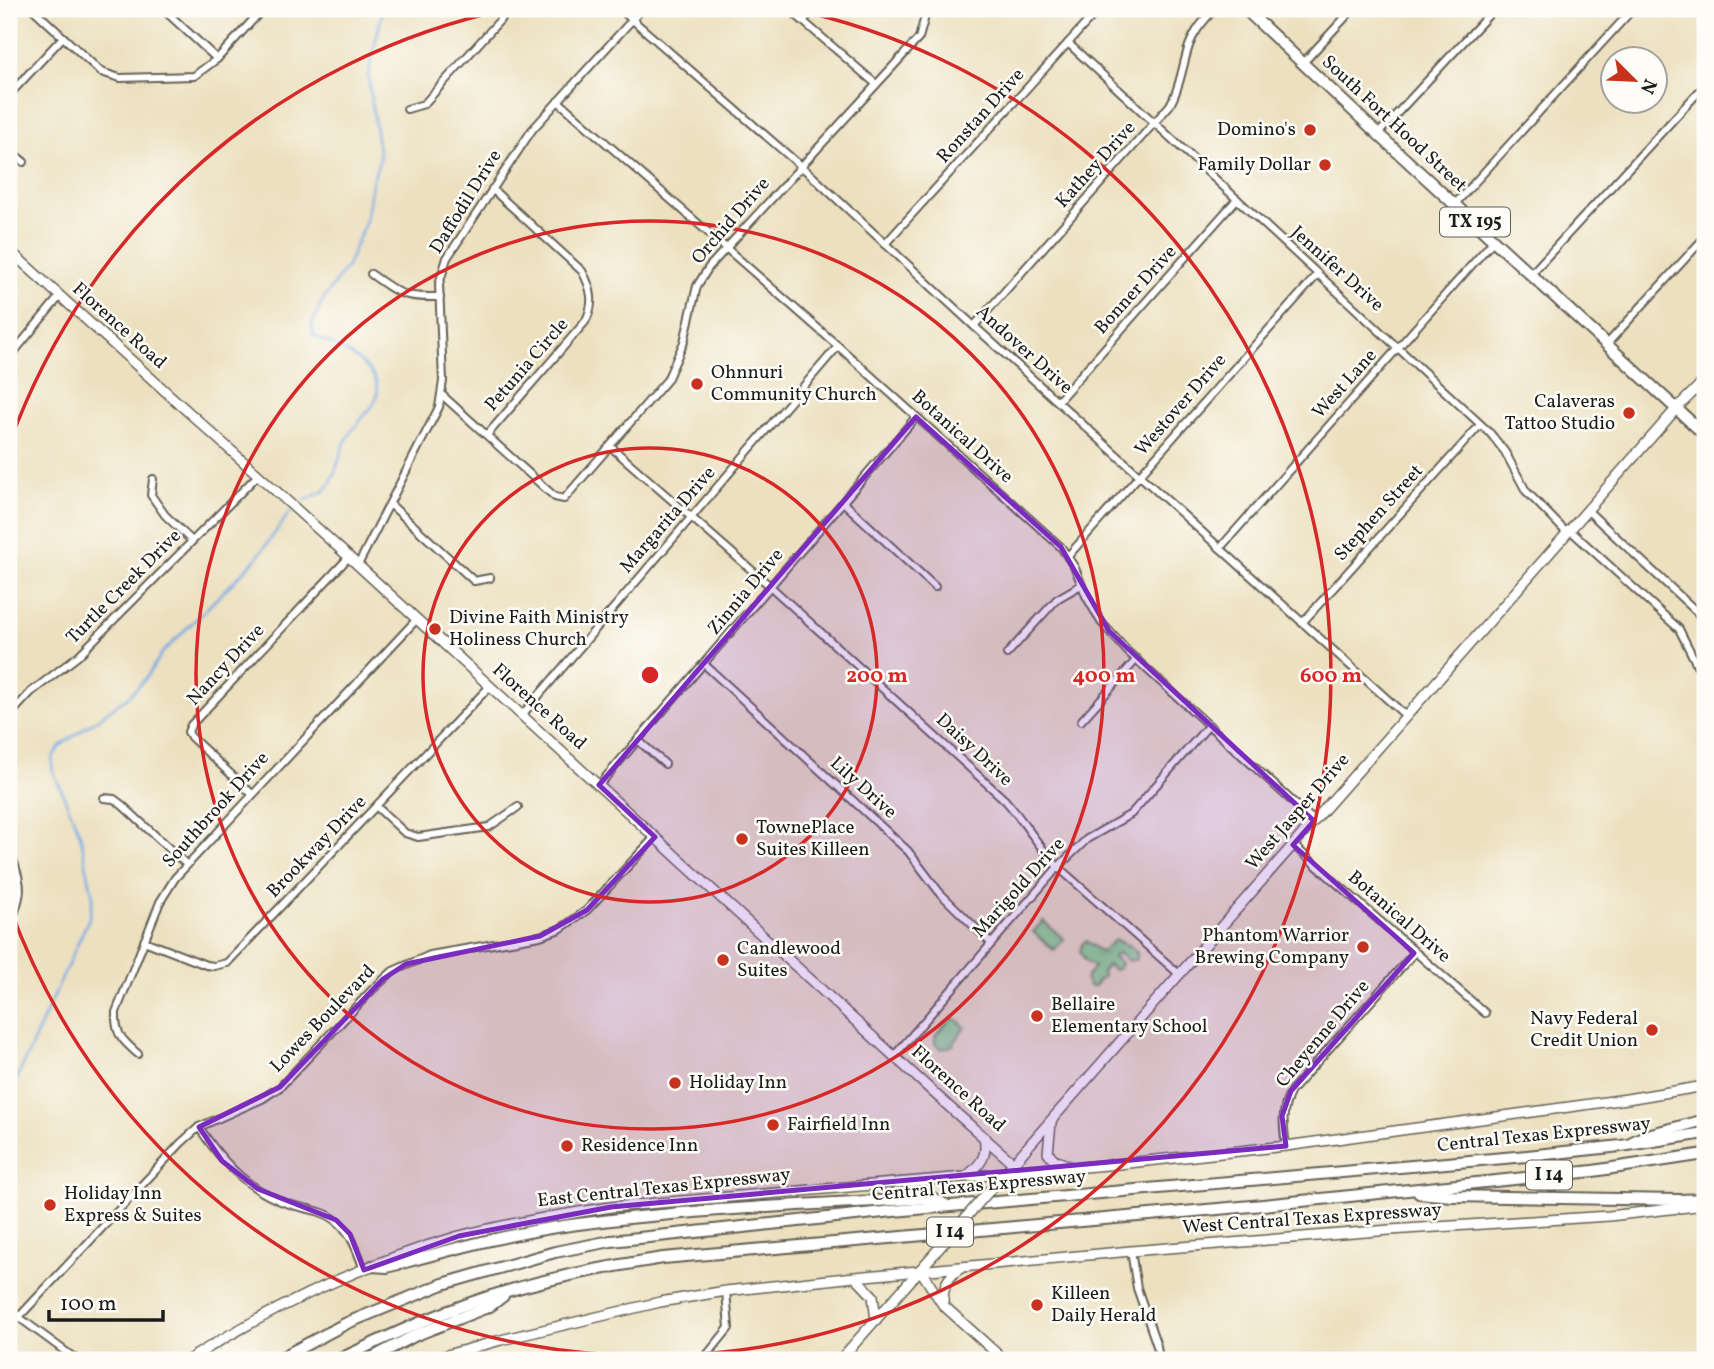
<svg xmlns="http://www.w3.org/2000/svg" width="1714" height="1369" font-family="Vollkorn,serif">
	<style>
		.grass { fill: #92d892; stroke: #577a57; stroke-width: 2 }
		.park { fill: url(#park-tufts); stroke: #577a57; stroke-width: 2 }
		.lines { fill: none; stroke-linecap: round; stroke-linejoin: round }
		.stream { stroke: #76a9e2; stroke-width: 2.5 }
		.street-casing { stroke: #656155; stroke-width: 10 }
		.secondary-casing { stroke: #656155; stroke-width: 12 }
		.highway-casing { stroke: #656155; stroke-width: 14 }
		.street { stroke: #fff; stroke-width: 6 }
		.secondary { stroke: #fff; stroke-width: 9 }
		.highway { stroke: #fff; stroke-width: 10 }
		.secondary-bridge-casing { stroke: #656155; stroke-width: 12; stroke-linecap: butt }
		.secondary-bridge { stroke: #fff; stroke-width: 9 }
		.marked { fill: #7b2cbf; fill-opacity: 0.2; stroke: #7b2cbf; stroke-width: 5; stroke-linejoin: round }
		.ring { fill: none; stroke: #d62828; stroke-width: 3.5 }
		.poi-dot { fill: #c8321e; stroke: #fdfcf7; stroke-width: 2.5 }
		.labels { text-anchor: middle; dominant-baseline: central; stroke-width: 5; stroke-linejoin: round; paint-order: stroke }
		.shield { fill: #fdfcf7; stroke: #605f5e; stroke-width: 2 }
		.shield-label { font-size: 18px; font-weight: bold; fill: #1c1c1c }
		.street-label { font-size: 19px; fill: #1c1c1c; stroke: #fdfcf7 }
		.poi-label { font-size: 19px; fill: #1c1c1c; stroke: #fdfcf7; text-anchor: start }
		.centre { fill: #d62828; stroke: #fdfcf7; stroke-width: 3.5 }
		.ring-label { font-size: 21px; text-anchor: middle; font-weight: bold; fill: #d62828; stroke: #fdfcf7; stroke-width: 5; stroke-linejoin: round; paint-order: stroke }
	</style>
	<defs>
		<pattern id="park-tufts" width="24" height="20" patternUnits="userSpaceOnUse" patternTransform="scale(1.75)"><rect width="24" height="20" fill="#92d892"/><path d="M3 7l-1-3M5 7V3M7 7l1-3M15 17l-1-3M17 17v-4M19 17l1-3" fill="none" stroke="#7db97d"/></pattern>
	</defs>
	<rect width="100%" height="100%" fill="#fdfcf7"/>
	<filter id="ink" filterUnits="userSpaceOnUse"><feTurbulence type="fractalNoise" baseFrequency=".0143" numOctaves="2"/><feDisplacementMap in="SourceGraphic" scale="14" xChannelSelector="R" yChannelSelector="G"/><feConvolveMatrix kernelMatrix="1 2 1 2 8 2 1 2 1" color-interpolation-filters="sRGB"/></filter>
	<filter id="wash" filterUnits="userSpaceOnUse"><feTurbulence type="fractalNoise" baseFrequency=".00686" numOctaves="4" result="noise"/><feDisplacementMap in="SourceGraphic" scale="28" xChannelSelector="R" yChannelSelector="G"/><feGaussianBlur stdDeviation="1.57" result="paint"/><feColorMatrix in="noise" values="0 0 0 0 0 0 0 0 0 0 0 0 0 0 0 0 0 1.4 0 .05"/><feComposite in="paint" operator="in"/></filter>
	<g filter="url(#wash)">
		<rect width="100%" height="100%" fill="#ece0bf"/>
		<path class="grass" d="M 1043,921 L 1064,939 L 1054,950 L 1033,932 Z"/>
		<g class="park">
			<path d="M 1115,940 L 1130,946 L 1137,953 L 1137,959 L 1129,961 L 1118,953 L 1113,957 L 1121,963 L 1119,968 L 1114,970 L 1108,965 L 1102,972 L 1103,977 L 1098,980 L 1095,986 L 1090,987 L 1085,979 L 1094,967 L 1085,961 L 1080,951 L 1082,944 L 1086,941 L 1101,952 Z"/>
			<path d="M 952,1018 L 959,1021 L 965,1027 L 952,1046 L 942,1049 L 935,1044 L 935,1036 Z"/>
		</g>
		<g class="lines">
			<g class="stream">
				<path d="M 305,500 C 311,497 320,494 325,490 C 336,479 338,458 344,445 C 349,430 364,418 373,405 C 394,371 338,347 314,336 L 312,324 L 323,300 L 347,266 L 366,221 L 372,183 L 380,158 L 368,76 L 383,9"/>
				<path d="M 9,1121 L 14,1085 L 89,918 L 93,897 L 80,834 L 52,768 L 53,757 L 60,746 L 129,696 L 146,678 L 162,653 L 256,559 L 290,512"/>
			</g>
		</g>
	</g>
	<g filter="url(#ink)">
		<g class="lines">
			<g class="street-casing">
				<g id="street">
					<path d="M 33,9 L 101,72 L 120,78 L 194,76 L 217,59 L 263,9"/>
					<path d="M 163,9 L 217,59"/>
					<path d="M 620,9 L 811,175 L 974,326 L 1406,716"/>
					<path d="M 789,9 L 876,84"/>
					<path d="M 803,21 L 814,9"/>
					<path d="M 1068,43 L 1490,433 L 1505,452 L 1526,491 L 1567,533"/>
					<path d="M 1303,63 L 1353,9"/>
					<path d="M 9,95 L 63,37"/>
					<path d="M 558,101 L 838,346 L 1061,547 L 1075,568 L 1086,596 L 1101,622 L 1128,652 L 1314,821"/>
					<path d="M 407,109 L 424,104 L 510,9"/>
					<path d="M 1378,134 L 1494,9"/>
					<path d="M 9,150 L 24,162"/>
					<path d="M 1455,204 L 1633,9"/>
					<path d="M 885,244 L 1099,9"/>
					<path d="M 371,274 C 400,295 404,298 440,297"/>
					<path d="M 1531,274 L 1705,85"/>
					<path d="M 974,326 L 1170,105 C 1181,86 1182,66 1189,46 C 1194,31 1204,21 1214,9"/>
					<path d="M 1607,344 L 1705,237"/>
					<path d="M 9,358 L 60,296"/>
					<path d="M 442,395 L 555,497 L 564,499 L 667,380 L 684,342 L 697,286 L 709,267 L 919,38 L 924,20"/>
					<path d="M 1058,401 L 1237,199"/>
					<path d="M 487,435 L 585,322 C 595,304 592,289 582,271 L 492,189"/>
					<path d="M 611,447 L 771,587 L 1005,800 C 1024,821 1038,846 1058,867 L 1179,974"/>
					<path d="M 153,479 L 151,495 L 165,515 L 192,541"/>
					<path d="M 843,502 L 935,587"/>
					<path d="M 390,504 L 474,581 L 490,578"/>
					<path d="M 1588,511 L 1697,612 L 1705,625"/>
					<path d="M 1570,530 L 1679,629 L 1705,681"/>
					<path d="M 1220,548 L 1494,240"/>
					<path d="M 1068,556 L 1318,274"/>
					<path d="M 358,565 L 439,407 L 443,381 L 439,284 L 447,258 L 532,130 L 642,9"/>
					<path d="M 1302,623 L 1480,425"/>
					<path d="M 1007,654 L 1057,599 L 1081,585"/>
					<path d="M 705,665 L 908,851 L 940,893 L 991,943"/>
					<path d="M 522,715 L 838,346"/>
					<path d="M 9,716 L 31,692 L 78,656 L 258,475"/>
					<path d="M 1081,721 L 1137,659"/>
					<path d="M 639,741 L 665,764"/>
					<path d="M 599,785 L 916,417"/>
					<path d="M 252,794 L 191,737 L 188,732 L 191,725 L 349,557"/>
					<path d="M 104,798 L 114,799 L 122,805 L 186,864"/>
					<path d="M 377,807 L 405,833 L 418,837 L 489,827 L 518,807"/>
					<path d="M 1293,845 L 1485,1013"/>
					<path d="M 9,847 C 22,888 25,887 9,928"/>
					<path d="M 144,941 L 206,965 L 214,966 L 227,963 L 490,686"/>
					<path d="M 138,1054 C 122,1040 115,1035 116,1012 L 160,902 L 175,878 L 417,619"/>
					<path d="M 894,1056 L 1058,867 L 1087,839 L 1131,814 L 1209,725"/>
					<path d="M 199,1127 C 219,1158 243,1185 278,1200 C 291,1206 306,1208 320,1212 C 347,1220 356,1246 364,1270"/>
					<path d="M 1286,1146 C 1283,1125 1281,1110 1291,1091 L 1414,953"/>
					<path d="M 1131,1251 L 1137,1288 L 1157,1346 L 1159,1360"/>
					<path d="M 9,1310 L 77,1360"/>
					<path d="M 19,1317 L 181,1143 L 199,1127 L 262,1099 L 280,1087 L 372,990 L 393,971 L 430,955 L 540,936 L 560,929 L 587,910 L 655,837"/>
					<path d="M 703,1360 L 729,1328 L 726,1291"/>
				</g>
			</g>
			<g class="secondary-casing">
				<g id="secondary">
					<path d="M 9,250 L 349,557 L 956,1113 L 1013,1163"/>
					<path d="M 1051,1123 L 1048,1153 L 1055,1160 L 1069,1166"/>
					<path d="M 967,1176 C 981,1164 988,1156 984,1137"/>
					<path d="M 989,1191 L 1677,408 L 1705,380"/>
					<path d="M 921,1271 L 943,1305 L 1004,1360"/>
					<path d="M 855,1277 L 873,1296 L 876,1320"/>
					<path d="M 943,1303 C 943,1286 947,1277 961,1268"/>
					<path d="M 188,1360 C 271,1308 364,1263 459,1236 C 509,1223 560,1215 611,1207 L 1119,1164 L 1286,1146 L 1627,1099 L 1705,1086"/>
					<path d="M 429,1360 L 501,1340 L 660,1302 L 726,1291 L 855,1277 L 1131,1251 L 1390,1230 L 1609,1216 L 1705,1205"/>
					<path d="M 840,1360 L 934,1254"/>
				</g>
			</g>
			<g class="highway-casing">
				<g id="highway">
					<path d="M 1245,9 L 1378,134 L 1705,435"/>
					<path d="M 1634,1141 L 1647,1135 L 1705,1120"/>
					<path d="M 1419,1193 L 1452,1196 L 1679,1200 L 1705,1199"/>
					<path d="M 372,1266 L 387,1267 C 450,1250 513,1232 578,1224 C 695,1209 814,1204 932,1198 L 948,1206"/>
					<path d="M 277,1360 L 347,1323 L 443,1284 L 555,1252 L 611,1241 L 893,1211 L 1527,1156 L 1621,1146 L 1705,1133"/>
					<path d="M 338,1360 C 395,1333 451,1307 511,1290 C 561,1275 612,1266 663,1258 L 1263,1205 L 1593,1171 L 1705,1154"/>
					<path d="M 368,1360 L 416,1335 L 490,1306 L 503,1296"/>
				</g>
			</g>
			<use href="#street" class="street"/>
			<use href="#secondary" class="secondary"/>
			<use href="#highway" class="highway"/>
			<g class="secondary-bridge-casing">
				<path id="secondary-bridge" d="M 934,1254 L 989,1191"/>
			</g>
			<use href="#secondary-bridge" class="secondary-bridge"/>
		</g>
	</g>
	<path class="marked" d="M 916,417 L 1061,547 L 1109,631 L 1314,821 L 1293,845 L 1414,953 L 1291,1091 L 1282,1116 L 1286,1146 L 611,1207 L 459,1236 L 364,1270 L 350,1234 L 336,1220 L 258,1189 L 222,1161 L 199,1127 L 280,1087 L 383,979 L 406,964 L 540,936 L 587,910 L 655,837 L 599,785 Z"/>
	<g class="ring">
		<circle cx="650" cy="675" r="227"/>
		<circle cx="650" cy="675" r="454"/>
		<path d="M10 442A681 681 0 0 1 508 9M792 9A681 681 0 1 1 10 908"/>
	</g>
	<g class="poi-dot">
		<circle cx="1310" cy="130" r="7"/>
		<circle cx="1325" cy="165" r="7"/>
		<circle cx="697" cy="384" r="7"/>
		<circle cx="1629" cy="413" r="7"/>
		<circle cx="435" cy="629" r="7"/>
		<circle cx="742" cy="839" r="7"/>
		<circle cx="1363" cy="947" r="7"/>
		<circle cx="723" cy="960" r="7"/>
		<circle cx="1037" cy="1016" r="7"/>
		<circle cx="1652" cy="1030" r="7"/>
		<circle cx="675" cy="1083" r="7"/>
		<circle cx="773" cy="1125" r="7"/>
		<circle cx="567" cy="1146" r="7"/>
		<circle cx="50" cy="1205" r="7"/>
		<circle cx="1037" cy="1305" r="7"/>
	</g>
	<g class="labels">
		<g class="shield">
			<rect x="1440" y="207.5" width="70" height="29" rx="5"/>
			<rect x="1526" y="1160.5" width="46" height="29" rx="5"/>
			<rect x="927" y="1217.5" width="46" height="29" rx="5"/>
		</g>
		<g class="shield-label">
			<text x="1475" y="222">TX 195</text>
			<text x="1549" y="1175">I 14</text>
			<text x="950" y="1232">I 14</text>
		</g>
		<g class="street-label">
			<text transform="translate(981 116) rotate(-48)">Ronstan Drive</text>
			<text transform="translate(1394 124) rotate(43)">South Fort Hood Street</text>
			<text transform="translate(1096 165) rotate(-48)">Kathey Drive</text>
			<text transform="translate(466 202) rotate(-58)">Daffodil Drive</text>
			<text transform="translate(731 221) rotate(-49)">Orchid Drive</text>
			<text transform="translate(1337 269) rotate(42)">Jennifer Drive</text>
			<text transform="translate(1136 290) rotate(-48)">Bonner Drive</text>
			<text transform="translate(119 326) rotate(42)">Florence Road</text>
			<text transform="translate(1024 350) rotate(42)">Andover Drive</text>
			<text transform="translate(527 365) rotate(-49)">Petunia Circle</text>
			<text transform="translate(1345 384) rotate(-48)">West Lane</text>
			<text transform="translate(1181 405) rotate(-49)">Westover Drive</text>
			<text transform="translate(962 437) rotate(42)">Botanical Drive</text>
			<text transform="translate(1379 513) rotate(-48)">Stephen Street</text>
			<text transform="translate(668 520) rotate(-49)">Margarita Drive</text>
			<text transform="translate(124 587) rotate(-45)">Turtle Creek Drive</text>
			<text transform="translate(746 592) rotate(-50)">Zinnia Drive</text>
			<text transform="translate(226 665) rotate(-47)">Nancy Drive</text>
			<text transform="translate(539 707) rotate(42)">Florence Road</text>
			<text transform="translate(974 750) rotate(43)">Daisy Drive</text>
			<text transform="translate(863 788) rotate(42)">Lily Drive</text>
			<text transform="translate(216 810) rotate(-48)">Southbrook Drive</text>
			<text transform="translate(1298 812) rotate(-49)">West Jasper Drive</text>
			<text transform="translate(317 847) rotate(-46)">Brookway Drive</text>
			<text transform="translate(1019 888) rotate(-48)">Marigold Drive</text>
			<text transform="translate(1399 917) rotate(41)">Botanical Drive</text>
			<text transform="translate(323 1019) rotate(-46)">Lowes Boulevard</text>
			<text transform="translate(1323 1034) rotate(-50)">Cheyenne Drive</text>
			<text transform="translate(958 1089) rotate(42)">Florence Road</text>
			<text transform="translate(1544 1135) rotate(-6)">Central Texas Expressway</text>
			<text transform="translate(979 1186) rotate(-5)">Central Texas Expressway</text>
			<text transform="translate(664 1188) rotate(-6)">East Central Texas Expressway</text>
			<text transform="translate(1312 1219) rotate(-4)">West Central Texas Expressway</text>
		</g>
		<g class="poi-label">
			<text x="1296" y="130" text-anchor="end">Domino's</text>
			<text x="1311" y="165" text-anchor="end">Family Dollar</text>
			<text x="711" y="373">Ohnnuri<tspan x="711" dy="22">Community Church</tspan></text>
			<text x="1615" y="402" text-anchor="end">Calaveras<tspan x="1615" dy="22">Tattoo Studio</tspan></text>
			<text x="449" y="618">Divine Faith Ministry<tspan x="449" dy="22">Holiness Church</tspan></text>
			<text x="756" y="828">TownePlace<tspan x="756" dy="22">Suites Killeen</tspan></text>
			<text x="1349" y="936" text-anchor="end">Phantom Warrior<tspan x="1349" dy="22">Brewing Company</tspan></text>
			<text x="737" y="949">Candlewood<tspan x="737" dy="22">Suites</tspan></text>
			<text x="1051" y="1005">Bellaire<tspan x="1051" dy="22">Elementary School</tspan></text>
			<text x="1638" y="1019" text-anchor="end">Navy Federal<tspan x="1638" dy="22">Credit Union</tspan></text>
			<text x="689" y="1083">Holiday Inn</text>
			<text x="787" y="1125">Fairfield Inn</text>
			<text x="581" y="1146">Residence Inn</text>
			<text x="64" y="1194">Holiday Inn<tspan x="64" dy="22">Express &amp; Suites</tspan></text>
			<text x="1051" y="1294">Killeen<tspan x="1051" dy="22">Daily Herald</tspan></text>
		</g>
	</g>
	<circle cx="650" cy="675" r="10" class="centre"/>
	<g class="ring-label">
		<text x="877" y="682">200 m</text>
		<text x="1104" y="682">400 m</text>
		<text x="1331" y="682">600 m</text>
	</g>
	<rect width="1714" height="1369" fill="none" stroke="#fdfcf7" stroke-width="35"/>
	<g transform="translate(1634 80) rotate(114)"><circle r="33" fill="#fdfcf7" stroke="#a3a29f" stroke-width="2"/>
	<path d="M0-5L12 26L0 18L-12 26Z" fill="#c8321e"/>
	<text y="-10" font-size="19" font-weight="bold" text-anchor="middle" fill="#1c1c1c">N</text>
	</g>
	<path d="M49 1310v10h114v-10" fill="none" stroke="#1c1c1c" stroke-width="3.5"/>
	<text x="60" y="1310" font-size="21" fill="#1c1c1c" stroke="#fdfcf7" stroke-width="5" paint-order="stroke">100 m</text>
</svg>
